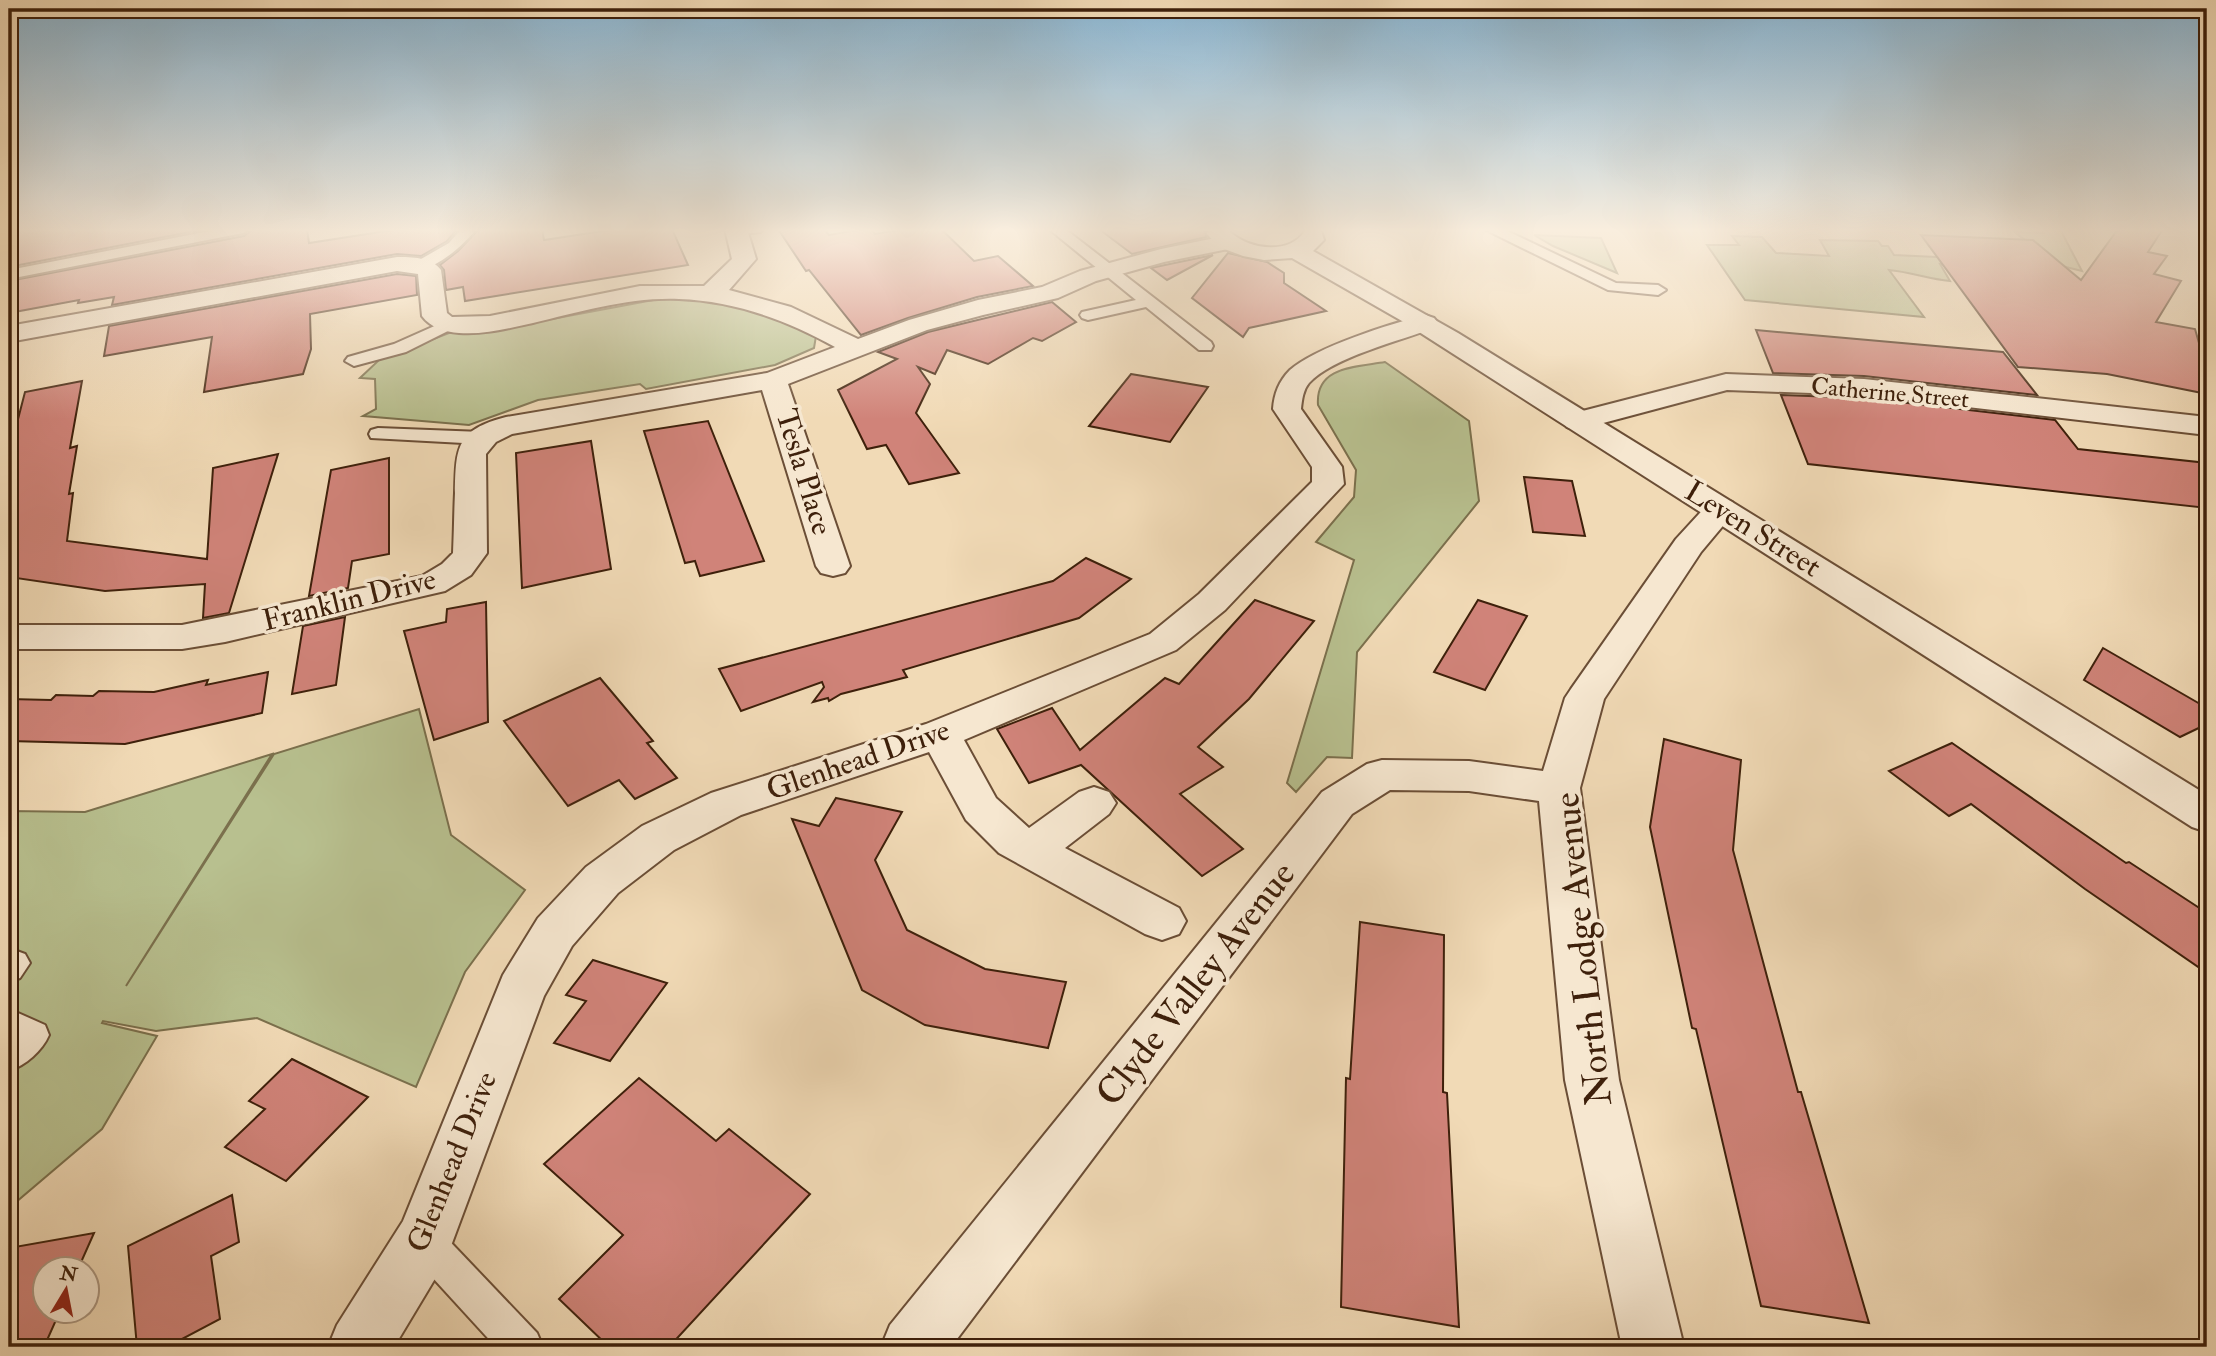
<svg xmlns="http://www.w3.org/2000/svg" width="2216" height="1356" font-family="'IM FELL Double Pica',serif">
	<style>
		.green { fill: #b8c08f; stroke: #7b704d; stroke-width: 2 }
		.building { fill: #d08379; stroke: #3e200b; stroke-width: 2 }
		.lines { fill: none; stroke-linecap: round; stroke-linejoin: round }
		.service-casing { stroke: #6b4e36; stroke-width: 4 }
		.minor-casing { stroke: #6b4e36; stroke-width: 4 }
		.tertiary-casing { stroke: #6b4e36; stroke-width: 4 }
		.service { fill: #f6e7d0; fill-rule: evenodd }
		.minor { fill: #f6e7d0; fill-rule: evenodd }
		.tertiary { fill: #f6e7d0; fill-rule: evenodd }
		.labels { text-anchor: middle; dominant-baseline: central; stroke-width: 7; stroke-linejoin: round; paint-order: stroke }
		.far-street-label { font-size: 24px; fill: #3e200b; stroke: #f6e7d0 }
		.street-label { font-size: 30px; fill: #3e200b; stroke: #f6e7d0 }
		.near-street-label { font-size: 37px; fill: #3e200b; stroke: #f6e7d0 }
	</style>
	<rect width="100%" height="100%" fill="#f1dab6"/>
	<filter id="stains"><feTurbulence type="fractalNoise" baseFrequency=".00286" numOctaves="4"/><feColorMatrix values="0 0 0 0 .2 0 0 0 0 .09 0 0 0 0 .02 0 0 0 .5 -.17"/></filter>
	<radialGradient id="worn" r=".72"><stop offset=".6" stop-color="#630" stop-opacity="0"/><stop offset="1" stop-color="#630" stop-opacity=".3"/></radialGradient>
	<g class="green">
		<path d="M 2042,229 L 2060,229 L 2082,271 L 2054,264 L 2015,232 L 2044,233 Z"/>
		<path d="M 1534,235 L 1601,238 L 1617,273 L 1553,246 Z"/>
		<path d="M 1732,236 L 1762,237 L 1776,253 L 1829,256 L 1820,240 L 1878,241 L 1882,246 L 1888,246 L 1894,255 L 2046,262 L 2056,272 L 1940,264 L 1950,281 C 1928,279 1911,272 1889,270 L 1924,317 L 1745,300 L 1707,245 L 1739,245 Z"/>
		<path d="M 664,298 C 716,297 771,310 816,336 L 814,348 L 775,365 L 646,389 L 640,384 L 538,400 L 469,425 L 363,416 L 376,409 L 375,379 L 360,378 L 379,360 L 449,333 L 498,329 Z"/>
		<path d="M 1385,362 L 1469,421 L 1479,501 L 1357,652 L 1352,758 L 1327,757 L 1296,792 L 1287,783 L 1354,560 L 1316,542 L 1354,497 L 1356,470 L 1318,405 C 1315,366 1356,367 1385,362 Z"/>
		<path d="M 419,709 L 451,835 L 525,890 L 465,972 L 416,1087 L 257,1018 L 156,1031 L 103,1021 L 102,1023 L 157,1036 L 102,1129 L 9,1208 L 9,1076 L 36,1051 L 9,1039 L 9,811 L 85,812 L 272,754 L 126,986 L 274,754 Z"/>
	</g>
	<g class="building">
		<path d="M 9,229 L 205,229 L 9,267 Z"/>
		<path d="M 253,229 L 307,229 L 309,243 L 399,229 L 457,229 L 447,241 L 421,256 L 397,254 L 112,305 L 114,297 L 78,303 L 79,300 L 9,313 L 9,281 L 244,236 Z"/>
		<path d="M 479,229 L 542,229 L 544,240 L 616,229 L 672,229 L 688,265 L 465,301 L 463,287 L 446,290 L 444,270 L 440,265 L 458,251 Z"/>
		<path d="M 778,229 L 824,229 L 829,235 L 863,229 L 871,229 L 875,234 L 905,229 L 941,229 L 974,261 L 998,256 L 1033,286 L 977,297 L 908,318 L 861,335 L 809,270 L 806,271 Z"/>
		<path d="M 1099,229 L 1205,229 L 1206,237 L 1132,254 Z"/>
		<path d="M 2118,229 L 2163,229 L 2148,252 L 2167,256 L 2154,274 L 2181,281 L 2156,322 L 2195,329 L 2207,371 L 2207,394 L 2107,374 L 2018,367 L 1921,235 L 2033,240 L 2081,280 Z"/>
		<path d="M 1228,253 L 1267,262 L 1284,273 L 1284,283 L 1326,311 L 1249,328 L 1243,337 L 1192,298 Z"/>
		<path d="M 1213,255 L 1167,280 L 1151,268 L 1165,265 Z"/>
		<path d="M 397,274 L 416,276 L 417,295 L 310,314 L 311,349 L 303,374 L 204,392 L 212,337 L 104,356 L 109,326 Z"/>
		<path d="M 1052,302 L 1076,322 L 1042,341 L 1033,338 L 988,364 L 947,350 L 935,374 L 918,367 L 930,384 L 916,413 L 959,473 L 909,484 L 886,445 L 867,449 L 838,390 L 897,359 L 878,352 L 928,332 Z"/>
		<path d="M 1756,330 L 2003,352 L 2037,395 L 1864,376 L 1773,373 Z"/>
		<path d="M 1131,374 L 1208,387 L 1170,442 L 1089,426 Z"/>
		<path d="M 82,381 L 70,448 L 77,446 L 69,494 L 73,493 L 67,541 L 207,559 L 213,468 L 278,454 L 229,613 L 203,618 L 205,584 L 105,591 L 9,577 L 9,454 L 25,392 Z"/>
		<path d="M 1781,395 L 1864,398 L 2055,420 L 2078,449 L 2207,463 L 2207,508 L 1808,464 Z"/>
		<path d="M 708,421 L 764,561 L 700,576 L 695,561 L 685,563 L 644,431 Z"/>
		<path d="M 591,441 L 611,569 L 522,588 L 516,453 Z"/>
		<path d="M 389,458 L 389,554 L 352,561 L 348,588 L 309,596 L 331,470 Z"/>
		<path d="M 1524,477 L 1572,481 L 1585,536 L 1533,532 Z"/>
		<path d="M 1086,558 L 1131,579 L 1079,618 L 903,670 L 907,677 L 841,694 L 829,701 L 828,698 L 813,702 L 824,687 L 822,682 L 741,711 L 719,669 L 1053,581 Z"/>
		<path d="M 1255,600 L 1314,621 L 1249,699 L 1198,747 L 1223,767 L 1180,794 L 1243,849 L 1202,876 L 1081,765 L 1029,783 L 997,729 L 1052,708 L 1080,750 L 1165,678 L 1179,684 Z"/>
		<path d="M 1478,600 L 1527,616 L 1485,690 L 1434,672 Z"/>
		<path d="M 486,602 L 488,722 L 434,740 L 404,631 L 446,622 L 447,609 Z"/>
		<path d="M 345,617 L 336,685 L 292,694 L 303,626 Z"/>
		<path d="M 2103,648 L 2207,708 L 2207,724 L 2180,737 L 2084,680 Z"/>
		<path d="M 268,672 L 262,713 L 125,744 L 9,741 L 9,699 L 51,700 L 56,695 L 93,696 L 99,691 L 154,692 L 208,680 L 206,685 Z"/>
		<path d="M 600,678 L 653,741 L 647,743 L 677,778 L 635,799 L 619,780 L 568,806 L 504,721 Z"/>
		<path d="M 1664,739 L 1741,760 L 1733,850 L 1798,1092 L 1801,1092 L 1869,1323 L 1761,1306 L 1696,1029 L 1692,1028 L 1650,827 Z"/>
		<path d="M 1952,743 L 2126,863 L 2129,862 L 2207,913 L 2207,973 L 2085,889 L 1971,804 L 1949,816 L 1889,771 Z"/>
		<path d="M 836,798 L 902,812 L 875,860 L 907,930 L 985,969 L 1066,982 L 1048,1048 L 925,1025 L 862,990 L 792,819 L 819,826 Z"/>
		<path d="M 1360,922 L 1444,935 L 1443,1092 L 1447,1093 L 1459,1327 L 1341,1307 L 1346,1078 L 1350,1079 Z"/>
		<path d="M 593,960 L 667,983 L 610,1061 L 554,1043 L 586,1001 L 566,995 Z"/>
		<path d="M 292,1059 L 368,1097 L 286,1181 L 225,1147 L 265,1109 L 249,1101 Z"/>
		<path d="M 639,1078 L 716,1141 L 729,1129 L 810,1194 L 669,1347 L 609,1347 L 559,1299 L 623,1235 L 544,1164 Z"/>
		<path d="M 232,1195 L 239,1242 L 211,1256 L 220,1319 L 167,1347 L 137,1347 L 128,1246 Z"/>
		<path d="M 94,1233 L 78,1269 L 46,1269 L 46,1311 L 60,1311 L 44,1347 L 9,1347 L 9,1248 Z"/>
	</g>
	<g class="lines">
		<g class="service-casing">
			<g id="service">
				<path d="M 220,229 L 250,229 L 243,233 L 9,279 L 9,270 Z"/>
				<path d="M 461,229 L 476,229 C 465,244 433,273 414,269 L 412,266 L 414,263 L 449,243 Z"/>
				<path d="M 732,229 L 763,229 L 761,232 L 732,235 Z"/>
				<path d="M 1049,229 L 1065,229 L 1211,342 L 1213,346 L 1211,350 L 1199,350 L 1146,307 L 1088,320 L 1082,318 L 1080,315 L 1082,312 L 1136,300 Z"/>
				<path d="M 1484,229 L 1503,229 L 1616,283 L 1658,285 L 1666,290 L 1658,295 L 1608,290 Z"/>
				<path d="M 448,320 L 454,322 L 456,325 L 454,328 L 406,352 L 354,366 L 345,361 L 348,357 L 394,344 Z"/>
				<path d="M 378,428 L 482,432 L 491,438 L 482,444 L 371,438 L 369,434 L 371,430 Z"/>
				<path d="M 14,950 L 25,954 L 30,963 L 20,978 L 9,982 L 9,952 Z"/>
				<path d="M 9,1009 L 45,1025 L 49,1035 C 42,1051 26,1065 9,1071 Z"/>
				<path d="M 424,1222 L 437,1228 L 537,1333 L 543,1347 L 496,1347 L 411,1254 L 405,1241 L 411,1228 Z"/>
			</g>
		</g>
		<g class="minor-casing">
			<g id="minor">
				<path d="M 725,229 L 747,229 L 756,259 L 729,290 L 791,307 L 858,339 L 909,320 L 978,300 L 1042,287 L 1080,271 L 1161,249 L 1225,236 L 1233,238 L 1236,243 L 1233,248 L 1164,262 L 1096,281 L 1058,298 L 983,315 L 927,330 L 788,384 L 850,566 L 845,573 L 833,576 L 821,573 L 816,566 L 762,390 L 512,434 L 496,442 L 486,454 L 487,553 L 471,575 L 445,591 L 225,642 L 182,649 L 9,649 L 9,625 L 182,625 L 422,576 L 442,564 L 453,553 C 454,533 454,513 455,493 C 456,447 456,430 506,417 L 767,373 L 835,347 C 787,320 734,301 679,299 C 630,297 580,312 533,323 C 509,328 484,335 459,333 C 445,332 431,328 422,316 L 418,274 L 397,271 L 9,342 L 9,326 L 397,257 C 411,257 432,257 441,270 L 447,313 L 452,317 L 490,316 L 640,286 L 704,286 L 732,259 Z"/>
				<path d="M 1425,315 L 1434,318 L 1438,323 L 1434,328 C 1402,340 1331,358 1309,383 C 1303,390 1302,400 1301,409 L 1342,467 L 1344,484 L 1225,610 L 1176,650 L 964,740 L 996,798 L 1029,828 L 1079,792 L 1094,787 L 1109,792 L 1116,803 L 1109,814 L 1065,848 L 1179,908 L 1186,921 L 1179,934 L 1162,940 L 1145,934 L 999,853 L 966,820 L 929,752 L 741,815 L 674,850 L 618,893 L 572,946 L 544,996 L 445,1262 L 394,1347 L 328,1347 L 337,1325 L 403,1221 L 503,975 L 538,918 L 586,867 L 642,826 L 711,793 L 926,724 L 1150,634 L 1199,594 L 1312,482 L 1312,467 L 1273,409 C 1274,394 1279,381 1290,370 C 1316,347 1390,324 1425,315 Z"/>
				<path d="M 1726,374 L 1864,379 L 2207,417 L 2207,435 L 1864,395 L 1727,390 L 1577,430 L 1567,427 L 1562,421 L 1567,415 Z"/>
				<path d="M 1721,499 L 1732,502 L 1737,509 L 1701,552 L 1604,699 L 1580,788 L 1619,1080 L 1684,1347 L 1622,1347 L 1565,1080 L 1539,801 L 1469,791 L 1390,790 L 1352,814 L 951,1347 L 881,1347 L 890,1325 L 1322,792 L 1367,764 L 1382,760 L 1469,761 L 1543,771 L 1565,698 L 1571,689 L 1676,539 L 1710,502 Z"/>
			</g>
		</g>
		<g class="tertiary-casing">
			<path id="tertiary" d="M 1208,229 L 1230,229 L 1230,232 C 1250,250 1289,255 1305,231 L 1321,231 L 1324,240 L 1313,251 L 1458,333 L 2207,795 L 2207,832 L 2192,827 L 1402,321 L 1292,258 L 1264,260 L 1243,256 L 1219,247 L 1207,234 Z"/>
		</g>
		<use href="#service" class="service"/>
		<use href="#minor" class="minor"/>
		<use href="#tertiary" class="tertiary"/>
	</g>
	<linearGradient id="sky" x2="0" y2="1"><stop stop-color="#89b6d4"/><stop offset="0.55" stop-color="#f9eede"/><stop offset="1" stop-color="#f9eede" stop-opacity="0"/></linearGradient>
	<rect width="2216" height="419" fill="url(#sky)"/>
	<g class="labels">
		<g class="far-street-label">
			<text transform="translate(1890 393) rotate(5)">Catherine Street</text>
		</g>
		<g class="street-label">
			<text transform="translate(804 472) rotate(73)">Tesla Place</text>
			<text transform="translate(1753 529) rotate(32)">Leven Street</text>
			<text transform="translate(349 600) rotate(-14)">Franklin Drive</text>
			<text transform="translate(858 760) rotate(-19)">Glenhead Drive</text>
			<text transform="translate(452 1162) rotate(-68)">Glenhead Drive</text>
		</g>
		<g class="near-street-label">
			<text transform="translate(1583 949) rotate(-96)">North Lodge Avenue</text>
			<text transform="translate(1196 984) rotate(-52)">Clyde Valley Avenue</text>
		</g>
	</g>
	<rect width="2216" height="1356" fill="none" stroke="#f1dab6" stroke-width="35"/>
	<rect x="10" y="10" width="2195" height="1335" fill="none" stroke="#3e200b" stroke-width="3.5"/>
	<rect x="18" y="18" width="2181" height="1321" fill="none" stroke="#3e200b" stroke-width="2"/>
	<g transform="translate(66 1290) rotate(10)"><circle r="33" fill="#f6e7d0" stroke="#ac9781" stroke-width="2"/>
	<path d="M0-5L12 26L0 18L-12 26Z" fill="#8f2418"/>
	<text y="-10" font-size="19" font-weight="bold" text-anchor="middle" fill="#3e200b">N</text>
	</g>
	<rect width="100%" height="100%" filter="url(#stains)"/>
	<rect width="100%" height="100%" fill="url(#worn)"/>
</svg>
